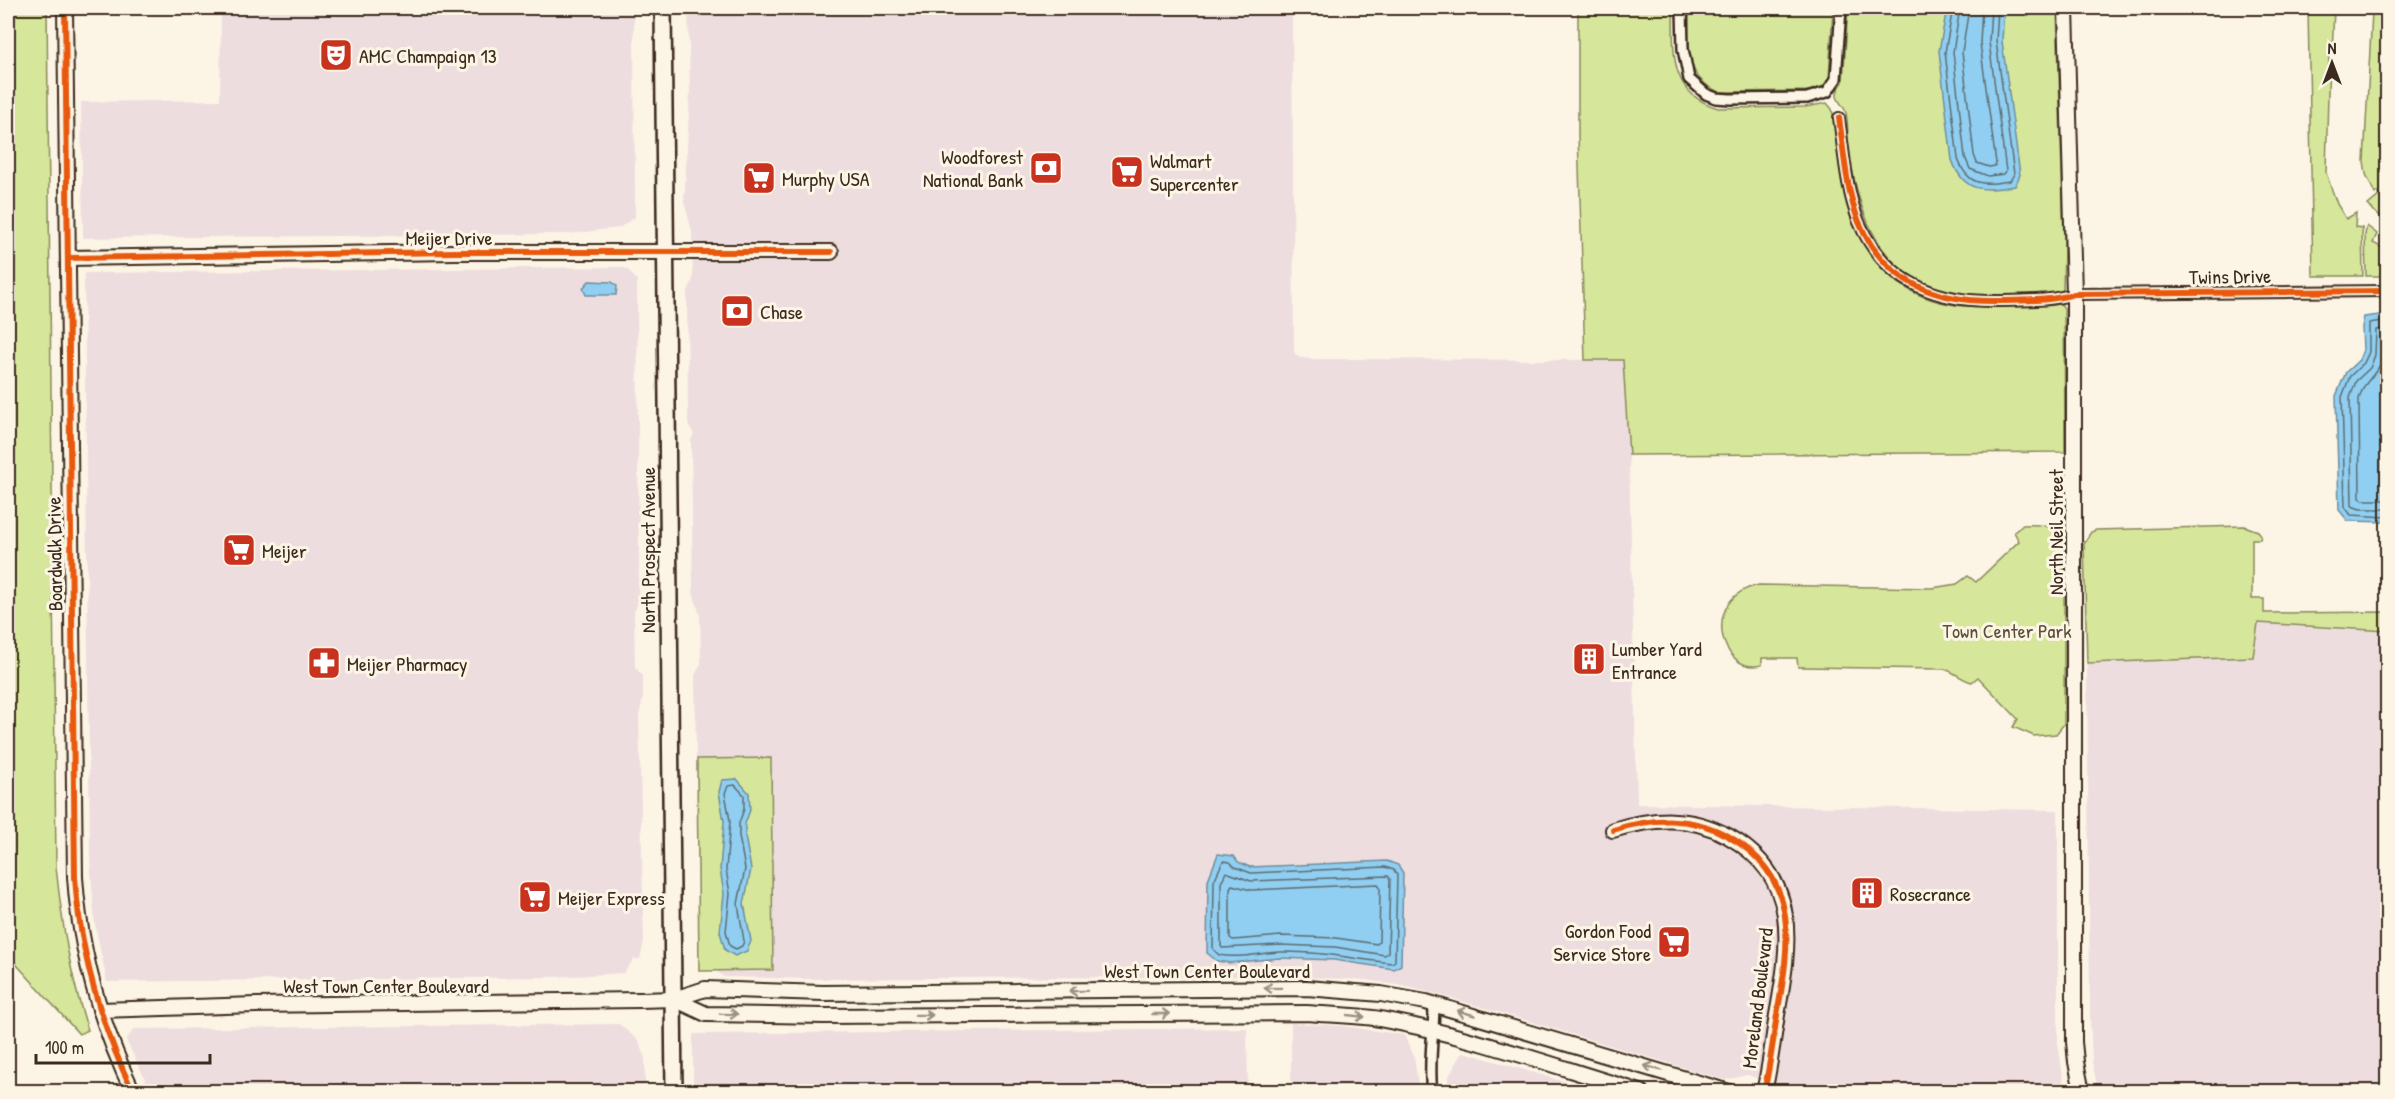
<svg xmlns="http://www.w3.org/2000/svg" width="2395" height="1099" font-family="'Patrick Hand',sans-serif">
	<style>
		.built { fill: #eeddde }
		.green { fill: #d6e79b; stroke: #88885c; stroke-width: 1.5 }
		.water { fill: #90cff1; stroke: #6e8d9d; stroke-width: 1.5 }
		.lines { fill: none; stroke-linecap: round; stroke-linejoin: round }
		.shore { stroke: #5d6c72; stroke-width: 1.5 }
		.street-casing { stroke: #3b2a1e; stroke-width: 14 }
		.secondary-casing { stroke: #3b2a1e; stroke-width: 18 }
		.primary-casing { stroke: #3b2a1e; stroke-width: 20 }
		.street { stroke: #fcf5e5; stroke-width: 9 }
		.secondary { stroke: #fcf5e5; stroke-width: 14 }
		.primary { stroke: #fcf5e5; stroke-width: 15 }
		.cycleway-casing { stroke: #fcf5e5; stroke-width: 10 }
		.cycleway { stroke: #e8590c; stroke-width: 6 }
		.oneway { stroke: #9c9082 }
		.labels { text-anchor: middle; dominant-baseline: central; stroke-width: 6; stroke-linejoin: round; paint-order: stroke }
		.poi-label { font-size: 20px; fill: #3b2a1e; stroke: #fcf5e5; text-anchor: start }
		.street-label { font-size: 20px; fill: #3b2a1e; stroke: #fcf5e5 }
		.park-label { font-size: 20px; fill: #5a5037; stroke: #fcf5e5 }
	</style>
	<rect width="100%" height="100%" fill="#fcf5e5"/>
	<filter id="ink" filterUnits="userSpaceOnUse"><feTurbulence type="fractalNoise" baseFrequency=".0167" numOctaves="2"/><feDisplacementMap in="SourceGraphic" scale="12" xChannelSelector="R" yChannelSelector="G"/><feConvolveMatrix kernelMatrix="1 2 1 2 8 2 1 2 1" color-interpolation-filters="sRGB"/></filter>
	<g filter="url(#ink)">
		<g class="built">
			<path d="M 221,8 L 634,8 L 635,217 L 619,228 L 568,234 L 83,238 L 81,102 L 220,100 Z"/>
			<path d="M 688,8 L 1292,8 L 1294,351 L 1296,355 L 1300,358 L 1317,359 L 1623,360 L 1629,455 L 1637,804 L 2058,810 L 2058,1042 L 2065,1091 L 1792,1091 L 1748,1075 L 1725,1080 L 1454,999 L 1408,987 L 1366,980 L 1279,976 L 810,979 L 724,977 L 703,961 L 698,942 L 695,675 L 701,664 L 700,615 L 693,592 L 691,440 L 694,434 L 688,424 L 687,294 L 693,279 L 692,231 L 684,202 L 690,93 Z"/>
			<path d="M 620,267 L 627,269 L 637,280 L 639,569 L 638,603 L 634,612 L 635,667 L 643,676 L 643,697 L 639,717 L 644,942 L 640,959 L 634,959 L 624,973 L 555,977 L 107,982 L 95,925 L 90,860 L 84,275 L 85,273 Z"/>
			<path d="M 2258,623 L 2387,626 L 2387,1091 L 2098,1091 L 2092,1061 L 2090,1018 L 2087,663 L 2253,657 Z"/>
			<path d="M 1291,1023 L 1344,1026 L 1404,1035 L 1414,1056 L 1419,1091 L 1291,1091 Z"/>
			<path d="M 619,1024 L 639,1041 L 645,1058 L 645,1091 L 151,1091 L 126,1040 L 134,1029 Z"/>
			<path d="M 1247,1028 L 1248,1091 L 693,1091 L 693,1034 Z"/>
			<path d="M 1463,1052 L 1464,1052 L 1596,1091 L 1448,1091 L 1447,1085 L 1449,1076 Z"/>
		</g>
		<g class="green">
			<path d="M 8,8 L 47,8 L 56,867 C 62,923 70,976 88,1030 L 79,1034 L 8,955 Z"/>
			<path d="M 1578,8 L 1673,8 C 1674,50 1667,93 1718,108 L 1805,107 L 1827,103 L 1832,109 L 1834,120 C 1848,205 1856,296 1965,306 C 1997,308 2029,302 2061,304 L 2064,308 L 2065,452 L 1629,455 L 1623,360 L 1585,360 L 1578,134 Z"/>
			<path d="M 1689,8 L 1833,8 L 1829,78 C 1824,87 1820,90 1810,91 L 1720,92 C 1681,77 1689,43 1689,8 Z"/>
			<path d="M 1848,8 L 2057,8 L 2064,241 L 2063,293 C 2043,298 2021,297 2000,297 C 1893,297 1863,242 1848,146 C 1847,135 1849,119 1845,110 C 1843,105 1836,100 1837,94 C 1837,90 1841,85 1843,82 Z"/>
			<path d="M 2308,8 L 2334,8 L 2332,55 L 2329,55 L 2326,173 L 2337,204 L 2346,219 L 2356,213 L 2355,227 L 2362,228 L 2363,276 L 2313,276 Z"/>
			<path d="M 2375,8 L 2388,8 L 2388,209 L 2380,217 L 2368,205 L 2380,195 L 2378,192 L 2375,194 L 2366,174 L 2364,161 L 2372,12 L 2375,12 Z"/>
			<path d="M 2367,226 L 2377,234 L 2373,243 L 2387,250 L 2387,276 L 2366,276 L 2365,234 Z"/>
			<path d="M 2023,525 C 2037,524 2057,525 2064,537 L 2064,724 L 2056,734 L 2034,736 L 2013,727 L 2018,719 L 1978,677 L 1972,682 C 1962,680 1955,672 1944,669 L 1802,667 L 1798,667 L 1797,658 L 1762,658 L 1762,665 C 1720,676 1699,597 1759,585 L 1932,588 L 1957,584 L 1968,576 L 1976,582 L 2019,541 L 2014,532 Z"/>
			<path d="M 2244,526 L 2258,531 L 2261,535 L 2260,539 L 2252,539 L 2252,599 L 2264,599 L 2264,613 L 2387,612 L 2387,631 L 2258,623 L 2253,657 L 2087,663 L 2084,543 L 2091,532 L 2096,530 Z"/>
			<path d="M 771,758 L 773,970 L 699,971 L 697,759 Z"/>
		</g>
		<g class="water">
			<path d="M 1947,8 L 2004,8 L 2002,41 L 2020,175 L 2015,186 C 1984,191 1964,194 1952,160 L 1939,51 Z"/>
			<path d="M 589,281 L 612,282 L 617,286 L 616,295 L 586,295 L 583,288 Z"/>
			<path d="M 2387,314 L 2387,522 L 2348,521 L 2339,510 L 2336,396 L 2346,372 L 2359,360 L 2363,350 L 2362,327 L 2364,317 Z"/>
			<path d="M 737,779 L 749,793 L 750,810 L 745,824 L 745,836 L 751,869 L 744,904 L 751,941 L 747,951 L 735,956 L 725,950 L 720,932 L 724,894 L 720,869 L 724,821 L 719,792 L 722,780 Z"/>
			<path d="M 1218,854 L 1234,856 L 1238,862 L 1250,867 L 1387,861 L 1398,865 L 1403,873 L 1401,965 L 1394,969 L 1334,960 L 1279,958 L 1230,963 L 1217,961 L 1207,953 L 1208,880 Z"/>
		</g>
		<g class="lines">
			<g class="shore">
				<path d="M 1953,8 L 1945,52 L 1958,159 C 1968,187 1984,185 2010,181 L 2014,174 L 1996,41 L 1998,8"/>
				<path d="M 1960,8 L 1953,52 L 1965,157 L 1970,169 L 1988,176 L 2004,174 L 2006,171 L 1989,42 L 1991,8"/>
				<path d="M 1969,8 L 1962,52 L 1974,155 L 1977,163 L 1989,167 L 1995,166 L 1996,163 L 1980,43 L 1982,8"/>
				<path d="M 2388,320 L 2369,323 L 2369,352 L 2364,363 L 2350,376 L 2342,397 L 2345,507 L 2351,515 L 2388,517"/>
				<path d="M 2388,328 L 2376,330 L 2375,355 L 2370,368 L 2356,381 L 2350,398 L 2352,506 L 2360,509 L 2388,509"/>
				<path d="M 2388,337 L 2385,340 C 2386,374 2366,373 2359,399 L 2360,498 L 2363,500 L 2388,500"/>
				<path d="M 735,785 L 744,795 L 744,809 L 739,823 L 739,836 L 745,869 L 738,904 L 744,941 L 742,946 L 736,949 L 730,946 L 726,931 L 730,894 L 726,869 L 730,821 L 725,793 L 728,786 Z"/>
				<path d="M 1223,861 L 1230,862 L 1235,867 L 1251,873 L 1385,867 L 1394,870 L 1397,875 L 1395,961 L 1392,963 C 1354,959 1317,951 1280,952 C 1259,953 1239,959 1219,955 L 1213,949 L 1214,881 Z"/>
				<path d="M 1226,872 L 1251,881 L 1388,876 L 1390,879 L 1388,953 L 1385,955 L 1335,947 L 1280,945 L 1222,948 L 1221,946 L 1221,883 Z"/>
				<path d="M 1378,884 L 1380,887 L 1379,942 L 1377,944 L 1336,938 L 1281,936 L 1233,940 L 1230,938 L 1230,888 L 1232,885 L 1251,890 Z"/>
			</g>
			<g class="street-casing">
				<g id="street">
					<path d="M 1682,8 L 1683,49 L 1689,79 L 1706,94 L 1716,98 L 1730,99 L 1807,98 L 1827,92 L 1836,79 L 1841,8"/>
					<path d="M 1839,118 C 1844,152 1846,190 1859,222 C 1884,282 1935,302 1996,301 C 2023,300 2048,302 2074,294 L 2388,291"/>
					<path d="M 1432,1092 C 1428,1062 1434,1034 1434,1004"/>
				</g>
			</g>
			<g class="secondary-casing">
				<g id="secondary">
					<path d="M 65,8 L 75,877 C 80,953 100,1023 133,1092"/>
					<path d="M 2066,8 L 2074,294 L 2074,1042 L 2076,1062 L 2082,1092"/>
					<path d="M 68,258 L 455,252 L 831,252"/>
					<path d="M 1613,830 C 1653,818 1690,815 1728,836 C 1801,877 1790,944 1777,1015 C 1773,1040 1770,1066 1764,1092"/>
					<path d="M 674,999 L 706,1014 L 824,1016 L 1306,1013 C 1331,1015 1355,1015 1380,1019 C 1468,1035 1554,1066 1641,1092"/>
					<path d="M 100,1010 L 256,1005 L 640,1000 L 674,999 L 705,989 L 823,993 L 1307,988 L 1381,994 L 1426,1002 L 1729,1092"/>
				</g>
			</g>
			<g class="primary-casing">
				<path id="primary" d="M 663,8 L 674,1092"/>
			</g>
			<use href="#street" class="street"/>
			<use href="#secondary" class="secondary"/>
			<use href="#primary" class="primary"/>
			<g class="cycleway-casing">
				<g id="cycleway">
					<path d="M 65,8 L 75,877 C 80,953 100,1023 133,1092"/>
					<path d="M 1839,118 C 1844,152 1846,190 1859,222 C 1884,282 1935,302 1996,301 C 2023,300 2048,302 2074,294 L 2388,291"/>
					<path d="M 68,258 L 455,252 L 831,252"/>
					<path d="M 1613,830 C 1653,818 1690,815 1728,836 C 1801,877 1790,944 1777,1015 C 1773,1040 1770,1066 1764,1092"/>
				</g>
			</g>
			<use href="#cycleway" class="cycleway"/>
		</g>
		<defs><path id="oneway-shaft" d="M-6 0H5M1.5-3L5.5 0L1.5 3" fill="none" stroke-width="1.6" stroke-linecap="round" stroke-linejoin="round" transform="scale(1.5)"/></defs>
		<g class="oneway">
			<use href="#oneway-shaft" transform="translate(1273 988) rotate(179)"/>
			<use href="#oneway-shaft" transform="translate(1078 991) rotate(179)"/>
			<use href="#oneway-shaft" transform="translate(1466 1013) rotate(-164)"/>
			<use href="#oneway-shaft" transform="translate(729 1014) rotate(1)"/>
			<use href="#oneway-shaft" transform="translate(1161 1014)"/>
			<use href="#oneway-shaft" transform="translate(924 1015)"/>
			<use href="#oneway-shaft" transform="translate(1356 1016) rotate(6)"/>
			<use href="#oneway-shaft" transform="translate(1653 1068) rotate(-164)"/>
		</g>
	</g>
	<defs>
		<g id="theatre-square" transform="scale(1.725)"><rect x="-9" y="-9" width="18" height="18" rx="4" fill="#c8321e" stroke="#fcf5e5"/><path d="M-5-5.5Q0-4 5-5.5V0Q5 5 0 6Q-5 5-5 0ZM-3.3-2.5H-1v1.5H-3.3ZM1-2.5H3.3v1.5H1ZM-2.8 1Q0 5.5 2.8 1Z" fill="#fff"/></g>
		<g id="bank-square" transform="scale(1.725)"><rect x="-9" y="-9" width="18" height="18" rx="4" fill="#c8321e" stroke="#fcf5e5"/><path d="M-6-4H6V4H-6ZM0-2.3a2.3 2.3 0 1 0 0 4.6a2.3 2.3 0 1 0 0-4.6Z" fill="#fff"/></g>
		<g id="supermarket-square" transform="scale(1.725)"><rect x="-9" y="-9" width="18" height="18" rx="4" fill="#c8321e" stroke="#fcf5e5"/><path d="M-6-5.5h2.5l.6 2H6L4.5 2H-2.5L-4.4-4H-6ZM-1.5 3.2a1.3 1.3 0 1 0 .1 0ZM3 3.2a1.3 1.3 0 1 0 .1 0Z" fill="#fff"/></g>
		<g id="building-square" transform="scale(1.725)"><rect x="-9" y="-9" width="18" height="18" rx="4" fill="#c8321e" stroke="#fcf5e5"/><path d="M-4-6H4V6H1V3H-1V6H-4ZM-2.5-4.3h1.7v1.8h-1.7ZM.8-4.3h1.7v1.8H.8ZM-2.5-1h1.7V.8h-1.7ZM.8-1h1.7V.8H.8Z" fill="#fff"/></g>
		<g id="pharmacy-square" transform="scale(1.725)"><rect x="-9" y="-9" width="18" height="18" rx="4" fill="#c8321e" stroke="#fcf5e5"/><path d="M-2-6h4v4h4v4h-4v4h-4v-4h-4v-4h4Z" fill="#fff"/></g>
	</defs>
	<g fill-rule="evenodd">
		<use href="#theatre-square" x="336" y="55"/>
		<use href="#bank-square" x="1046" y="168"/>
		<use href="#supermarket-square" x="1127" y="172"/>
		<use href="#supermarket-square" x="759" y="178"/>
		<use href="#bank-square" x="737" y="311"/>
		<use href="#supermarket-square" x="239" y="550"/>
		<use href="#building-square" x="1589" y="659"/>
		<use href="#pharmacy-square" x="324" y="663"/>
		<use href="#building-square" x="1867" y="893"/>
		<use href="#supermarket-square" x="535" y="897"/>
		<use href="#supermarket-square" x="1674" y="942"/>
	</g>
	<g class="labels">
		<g class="poi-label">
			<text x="359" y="55">AMC Champaign 13</text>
			<text x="1023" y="156" text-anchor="end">Woodforest<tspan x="1023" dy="23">National Bank</tspan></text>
			<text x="1150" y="160">Walmart<tspan x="1150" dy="23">Supercenter</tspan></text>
			<text x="782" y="178">Murphy USA</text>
			<text x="760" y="311">Chase</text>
			<text x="262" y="550">Meijer</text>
			<text x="1612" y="648">Lumber Yard<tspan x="1612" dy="23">Entrance</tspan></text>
			<text x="347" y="663">Meijer Pharmacy</text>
			<text x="1890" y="893">Rosecrance</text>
			<text x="558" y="897">Meijer Express</text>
			<text x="1651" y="930" text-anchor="end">Gordon Food<tspan x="1651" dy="23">Service Store</tspan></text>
		</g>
		<g class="street-label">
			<text x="449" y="237">Meijer Drive</text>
			<text transform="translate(2230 276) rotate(-1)">Twins Drive</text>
			<text transform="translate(2055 532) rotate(-90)">North Neil Street</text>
			<text transform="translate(647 550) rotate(-90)">North Prospect Avenue</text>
			<text transform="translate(54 554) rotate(-91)">Boardwalk Drive</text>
			<text x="1207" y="970">West Town Center Boulevard</text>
			<text x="386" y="985">West Town Center Boulevard</text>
			<text transform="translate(1757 998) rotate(-83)">Moreland Boulevard</text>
		</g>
		<g class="park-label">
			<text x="2007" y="630">Town Center Park</text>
		</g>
	</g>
	<rect width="2395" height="1099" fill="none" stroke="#fcf5e5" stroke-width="30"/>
	<rect x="15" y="15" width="2365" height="1069" fill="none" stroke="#3b2a1e" stroke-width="2" filter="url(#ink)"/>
	<g transform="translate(2332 63)" stroke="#fcf5e5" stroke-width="4.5" paint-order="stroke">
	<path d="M0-4.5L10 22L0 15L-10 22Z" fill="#3b2a1e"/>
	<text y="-9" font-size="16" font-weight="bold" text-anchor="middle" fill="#3b2a1e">N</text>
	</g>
	<path d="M36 1054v9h174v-9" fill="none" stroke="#3b2a1e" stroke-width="3"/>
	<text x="45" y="1054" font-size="18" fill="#3b2a1e" stroke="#fcf5e5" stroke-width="4.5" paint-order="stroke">100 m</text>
</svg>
